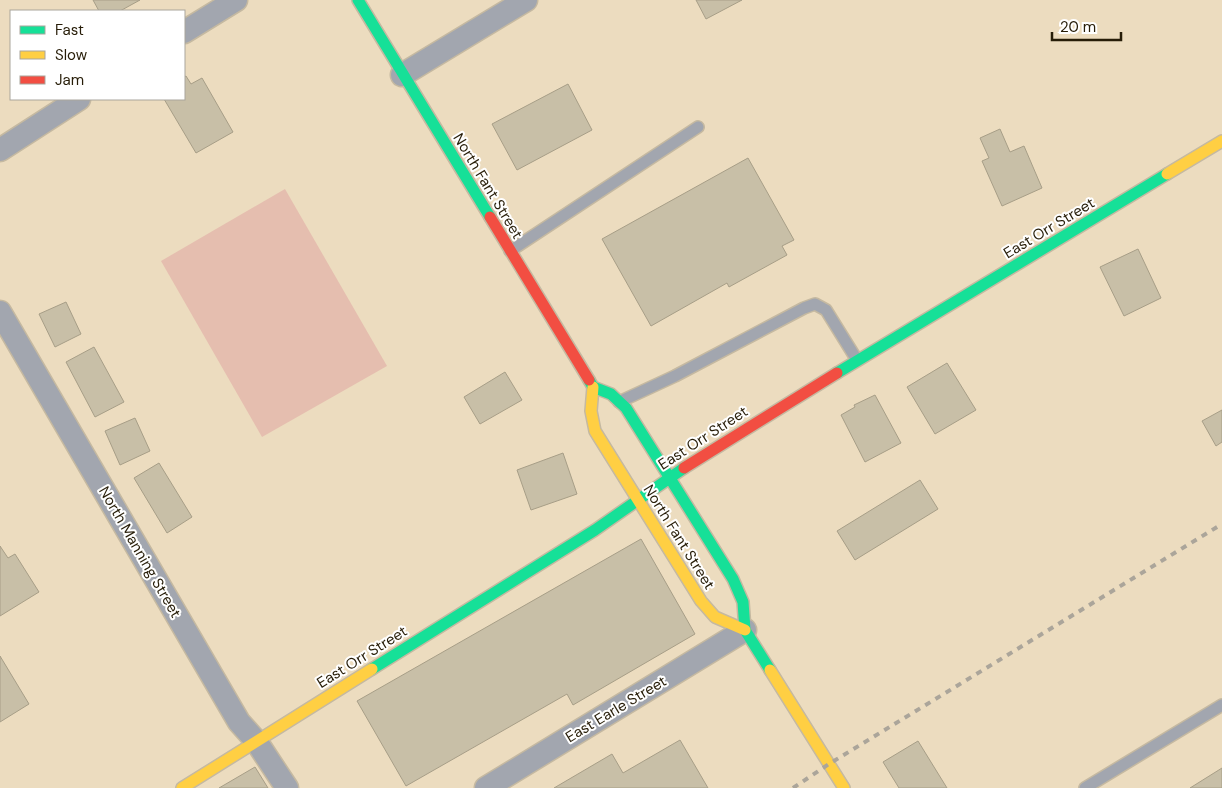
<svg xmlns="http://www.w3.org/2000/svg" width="1222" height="788" font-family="'DM Sans',sans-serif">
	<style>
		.green { fill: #e5beaf }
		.building { fill: #c8bfa7; stroke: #a79e87 }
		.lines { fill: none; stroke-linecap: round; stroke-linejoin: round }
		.lane-casing { stroke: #c5b9a1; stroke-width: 14 }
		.street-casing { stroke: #c5b9a1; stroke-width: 25 }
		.fast-casing { stroke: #c5b9a1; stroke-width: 14 }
		.slow-casing { stroke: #c5b9a1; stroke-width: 14 }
		.jam-casing { stroke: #c5b9a1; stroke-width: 14 }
		.lane { stroke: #a2a6af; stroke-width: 11 }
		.street { stroke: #a2a6af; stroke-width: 22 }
		.fast { stroke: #16e098; stroke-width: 11 }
		.slow { stroke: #ffcf43; stroke-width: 11 }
		.jam { stroke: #f24e42; stroke-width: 11 }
		.rail { stroke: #aba59a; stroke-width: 4; stroke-dasharray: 6 6; stroke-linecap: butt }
		.labels { text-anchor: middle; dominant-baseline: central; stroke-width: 4; stroke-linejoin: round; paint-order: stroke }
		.street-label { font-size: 15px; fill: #271d08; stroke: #fff }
	</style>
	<rect width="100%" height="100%" fill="#ecdcbf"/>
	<path class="green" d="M 285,189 L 387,366 L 262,437 L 161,261 Z"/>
	<g class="building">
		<path d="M 93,0 L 140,0 L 120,11 L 99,11 Z"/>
		<path d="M 696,0 L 742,0 L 706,19 Z"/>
		<path d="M 186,76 L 191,84 L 202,78 L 233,132 L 196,153 L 164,99 L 184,99 L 184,77 Z"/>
		<path d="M 568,84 L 592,130 L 517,170 L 492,124 Z"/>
		<path d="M 1000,129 L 1010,152 L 1024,146 L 1042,188 L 1002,206 L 982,161 L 989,158 L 980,138 Z"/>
		<path d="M 748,158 L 794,240 L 782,246 L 787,255 L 729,287 L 727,283 L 651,326 L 602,239 Z"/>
		<path d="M 1138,249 L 1161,298 L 1124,316 L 1100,267 Z"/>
		<path d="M 66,302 L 81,334 L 55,347 L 39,314 Z"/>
		<path d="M 94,347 L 124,402 L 95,417 L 66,362 Z"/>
		<path d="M 947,363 L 976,410 L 935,434 L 907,387 Z"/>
		<path d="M 505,372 L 522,400 L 480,424 L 464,397 Z"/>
		<path d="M 875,395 L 901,443 L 865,462 L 841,415 L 855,407 L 854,405 Z"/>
		<path d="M 1222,410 L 1222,442 L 1216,446 L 1202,421 Z"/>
		<path d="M 135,418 L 150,451 L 120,465 L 105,431 Z"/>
		<path d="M 563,453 L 577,494 L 531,510 L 517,470 Z"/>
		<path d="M 159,463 L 192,517 L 167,533 L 134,478 Z"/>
		<path d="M 920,480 L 938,509 L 855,560 L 837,531 Z"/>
		<path d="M 641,539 L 695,634 L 573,705 L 567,694 L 406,786 L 357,701 Z"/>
		<path d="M 0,546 L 8,558 L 15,554 L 39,592 L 0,616 Z"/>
		<path d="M 0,656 L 29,704 L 0,722 Z"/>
		<path d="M 680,740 L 708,788 L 554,788 L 612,754 L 623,773 Z"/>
		<path d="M 918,741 L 947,788 L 899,788 L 883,762 Z"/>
		<path d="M 255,767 L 268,788 L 219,788 Z"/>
		<path d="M 1222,768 L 1222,788 L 1190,788 Z"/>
	</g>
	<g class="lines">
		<g class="lane-casing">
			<g id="lane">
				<path d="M 510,251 L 698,127"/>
				<path d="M 619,402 L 675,376 L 804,308 L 815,304 L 826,310 L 857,360"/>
				<path d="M 1085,788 L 1222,705"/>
			</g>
		</g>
		<g class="street-casing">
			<g id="street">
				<path d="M 184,32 L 236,0"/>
				<path d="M 402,75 L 526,0"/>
				<path d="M 0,150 L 79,99"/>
				<path d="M 0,312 L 239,722 L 256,741 L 287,788"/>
				<path d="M 486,788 L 745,630"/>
			</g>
		</g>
		<g class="fast-casing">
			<g id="fast">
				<path d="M 358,0 L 490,217"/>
				<path d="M 837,373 L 1167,174"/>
				<path d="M 589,380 L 593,387 L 611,394 L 626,408 L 733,579 L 743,602 L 745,630 L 770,670"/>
				<path d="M 372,669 L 595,530 L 684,468"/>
			</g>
		</g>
		<g class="slow-casing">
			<g id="slow">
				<path d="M 1167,174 L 1222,141"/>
				<path d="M 593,387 L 591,411 L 595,431 L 701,601 L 715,617 L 745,630"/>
				<path d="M 770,670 L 844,788"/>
				<path d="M 182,788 L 372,669"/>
			</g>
		</g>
		<g class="jam-casing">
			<g id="jam">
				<path d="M 490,217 L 589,380"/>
				<path d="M 684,468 L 837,373"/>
			</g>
		</g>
		<use href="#lane" class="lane"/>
		<use href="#street" class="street"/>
		<use href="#fast" class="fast"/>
		<use href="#slow" class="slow"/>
		<use href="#jam" class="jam"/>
		<path class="rail" d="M 793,788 L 829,764 L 1222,524"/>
	</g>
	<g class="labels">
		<g class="street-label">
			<text transform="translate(488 186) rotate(59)">North Fant Street</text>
			<text transform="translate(1049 228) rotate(-31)">East Orr Street</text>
			<text transform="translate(703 438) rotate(-33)">East Orr Street</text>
			<text transform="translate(679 537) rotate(58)">North Fant Street</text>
			<text transform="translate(140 552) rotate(60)">North Manning Street</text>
			<text transform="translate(362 657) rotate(-32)">East Orr Street</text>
			<text transform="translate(616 709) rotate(-31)">East Earle Street</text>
		</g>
	</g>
	<rect x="10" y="10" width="175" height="90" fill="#ffffff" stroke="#a9a59c"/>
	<rect x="20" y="26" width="25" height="8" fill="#16e098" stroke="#a9a59c"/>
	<text x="55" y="35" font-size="15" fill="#271d08">Fast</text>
	<rect x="20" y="51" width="25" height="8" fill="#ffcf43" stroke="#a9a59c"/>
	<text x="55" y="60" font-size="15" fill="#271d08">Slow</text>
	<rect x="20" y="76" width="25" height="8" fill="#f24e42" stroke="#a9a59c"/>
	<text x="55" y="85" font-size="15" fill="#271d08">Jam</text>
	<path d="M1052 32v8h69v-8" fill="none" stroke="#271d08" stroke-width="2.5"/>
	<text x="1060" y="32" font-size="15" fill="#271d08" stroke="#ffffff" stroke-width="4" paint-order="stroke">20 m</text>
</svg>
